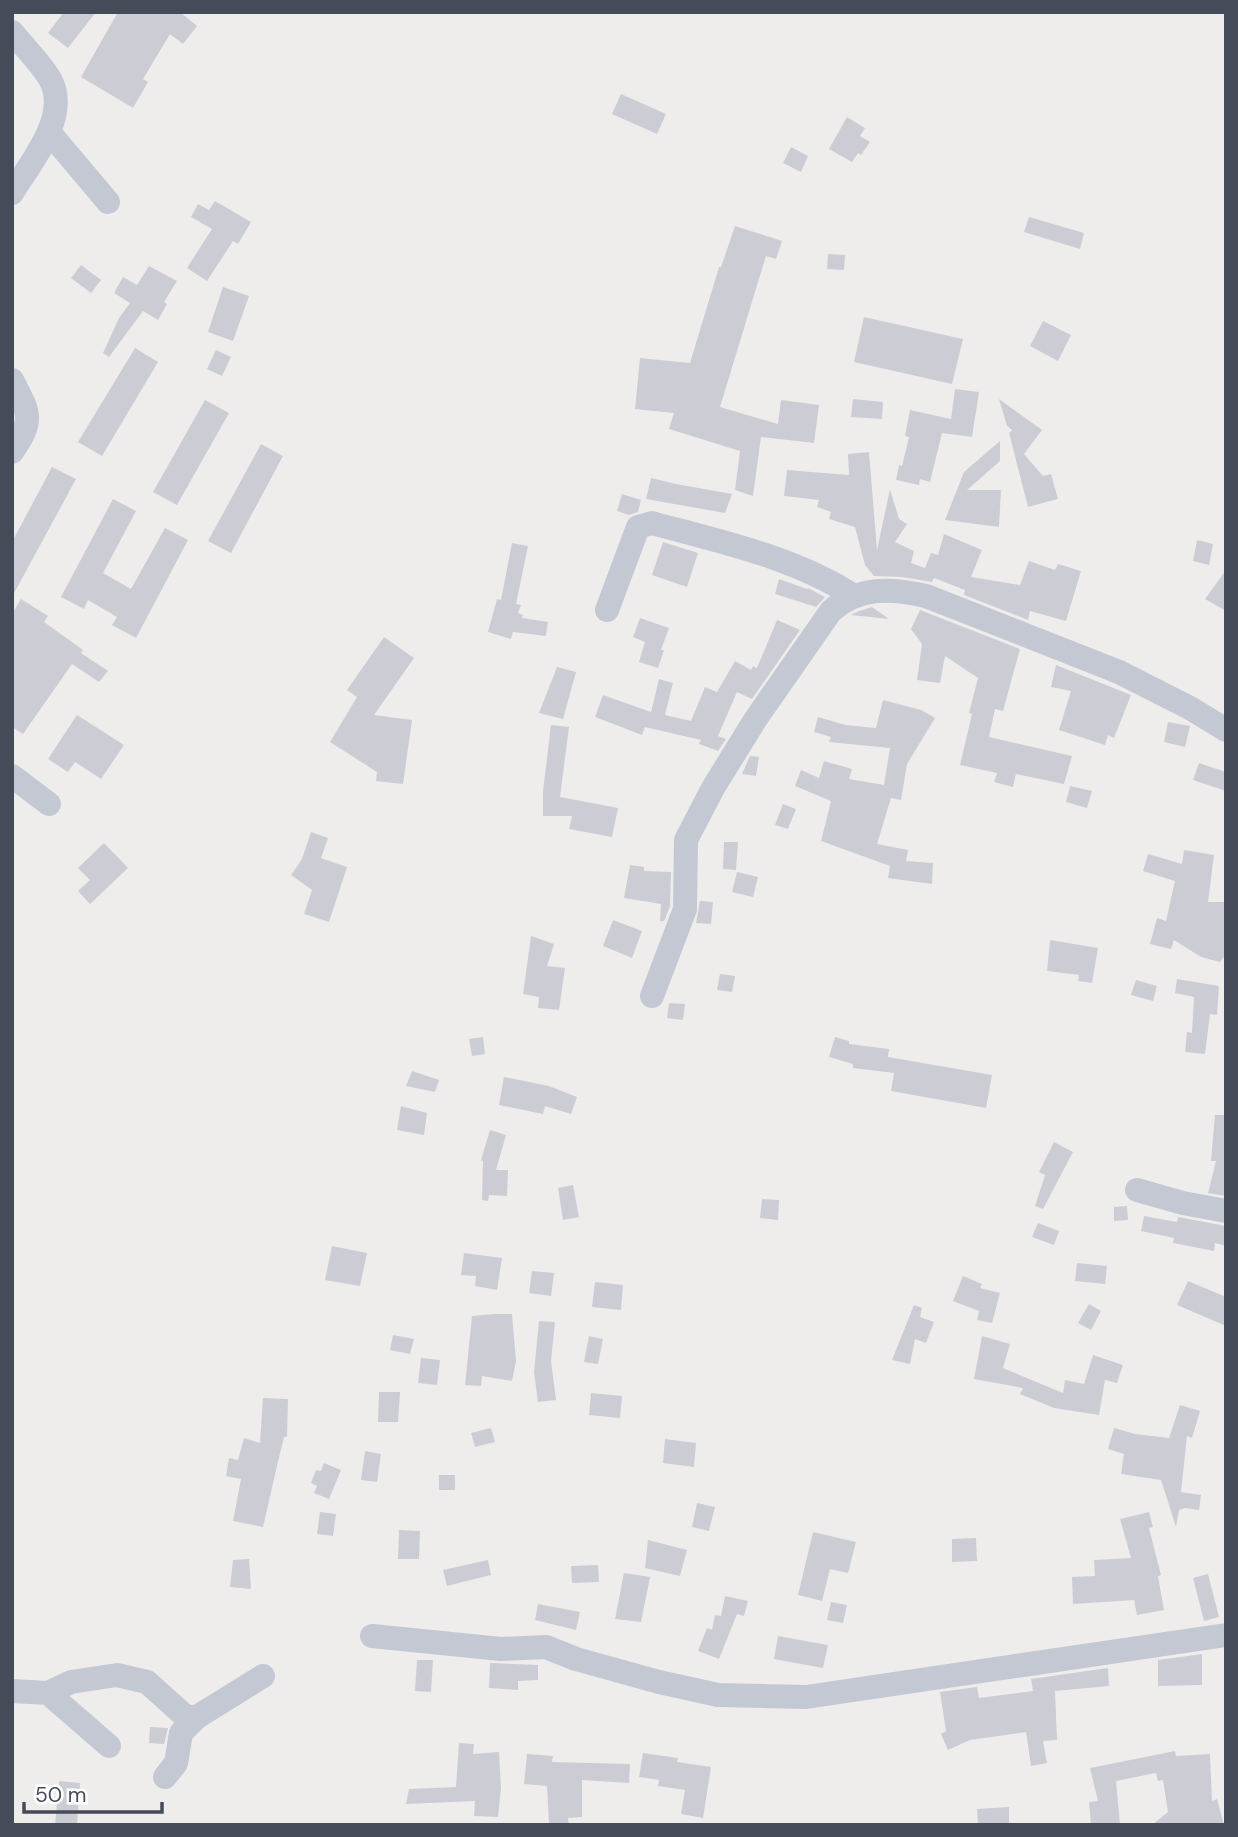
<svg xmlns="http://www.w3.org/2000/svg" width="1238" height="1837" font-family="'DM Sans',sans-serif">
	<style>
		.building { fill: #cccdd4 }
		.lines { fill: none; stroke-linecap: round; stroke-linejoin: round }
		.minor { stroke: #c3c8d3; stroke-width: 24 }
	</style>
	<rect width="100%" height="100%" fill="#efedec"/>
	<g class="building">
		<path d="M 64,12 L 96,12 L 68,48 L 48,33 Z"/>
		<path d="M 118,12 L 180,12 L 197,26 L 183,44 L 170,34 L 143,79 L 148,82 L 133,108 L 81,77 Z"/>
		<path d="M 621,94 L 666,114 L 657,134 L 612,114 Z"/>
		<path d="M 847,117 L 865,128 L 860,136 L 870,142 L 861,155 L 858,153 L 852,162 L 829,149 Z"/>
		<path d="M 791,147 L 808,156 L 801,172 L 783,163 Z"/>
		<path d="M 215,201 L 251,222 L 238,244 L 233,241 L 207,281 L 187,268 L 212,229 L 191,217 L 198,204 L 209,210 Z"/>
		<path d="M 1029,217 L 1084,233 L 1080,249 L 1024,232 Z"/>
		<path d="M 735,226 L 782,241 L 776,259 L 766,256 L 720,407 L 778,424 L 781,400 L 819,405 L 814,443 L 761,437 L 753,496 L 735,490 L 740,451 L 669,429 L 674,413 L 635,409 L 640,358 L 690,363 L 719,267 L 721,267 Z"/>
		<path d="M 828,254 L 845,255 L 844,270 L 827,269 Z"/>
		<path d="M 81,265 L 101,280 L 91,293 L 71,278 Z"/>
		<path d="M 149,266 L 177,281 L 164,302 L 167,304 L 158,320 L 143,311 L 109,357 L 103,353 L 119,318 L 130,303 L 114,293 L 123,277 L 137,285 Z"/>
		<path d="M 223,287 L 249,296 L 233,341 L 208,332 Z"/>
		<path d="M 864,317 L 963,339 L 952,384 L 854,362 Z"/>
		<path d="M 1043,321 L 1071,335 L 1058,361 L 1030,346 Z"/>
		<path d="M 135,348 L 158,362 L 102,456 L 78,442 Z"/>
		<path d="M 216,350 L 231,357 L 222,376 L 207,369 Z"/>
		<path d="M 955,389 L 979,392 L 972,437 L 942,433 L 930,482 L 920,479 L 919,485 L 896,480 L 899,465 L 902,466 L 909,437 L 905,436 L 910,410 L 951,419 Z"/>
		<path d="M 853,399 L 883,402 L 882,419 L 851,417 Z"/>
		<path d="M 999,399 L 1042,430 L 1024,454 L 1043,476 L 1051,474 L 1058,499 L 1028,507 L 1009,433 L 1012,430 L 1007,426 Z"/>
		<path d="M 205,400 L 229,413 L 177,505 L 153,492 Z"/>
		<path d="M 1000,441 L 1000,461 L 967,490 L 1001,490 L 999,527 L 945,520 L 964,472 Z"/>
		<path d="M 261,444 L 283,456 L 231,553 L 208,541 Z"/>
		<path d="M 869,452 L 877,550 L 890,489 L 899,519 L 907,524 L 895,542 L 914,551 L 911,563 L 925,568 L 931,553 L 938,555 L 944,534 L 982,550 L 971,577 L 1020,585 L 1029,561 L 1055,570 L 1058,564 L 1081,571 L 1066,621 L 1030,611 L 1028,620 L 964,595 L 965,590 L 934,578 L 932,582 L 902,577 L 874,576 L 865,565 L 855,527 L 829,519 L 831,512 L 817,507 L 819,500 L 784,496 L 787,470 L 849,475 L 848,454 Z"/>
		<path d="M 52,467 L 76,479 L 12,597 L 12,542 Z"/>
		<path d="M 651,478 L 676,484 L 732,494 L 725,513 L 646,499 Z"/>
		<path d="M 622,494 L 641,500 L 638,512 L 629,515 L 617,511 Z"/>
		<path d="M 113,499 L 136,511 L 103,573 L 131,589 L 165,528 L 188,540 L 136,638 L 112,625 L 117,617 L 88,600 L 84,609 L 61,597 Z"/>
		<path d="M 1197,540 L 1213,544 L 1209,565 L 1193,561 Z"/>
		<path d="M 663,542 L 698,553 L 687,587 L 652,575 Z"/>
		<path d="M 512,543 L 528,546 L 516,604 L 521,605 L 518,613 L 523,615 L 522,618 L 548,622 L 546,636 L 513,632 L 511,639 L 488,632 L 497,599 L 501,600 Z"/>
		<path d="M 1226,570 L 1226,611 L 1205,599 Z"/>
		<path d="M 779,579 L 807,589 L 808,588 L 825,597 L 816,607 L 775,594 Z"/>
		<path d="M 21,599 L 48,616 L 44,622 L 83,650 L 81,653 L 108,671 L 99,682 L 72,664 L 23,734 L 12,727 L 12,614 Z"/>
		<path d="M 872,607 L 889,619 L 851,615 L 859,611 Z"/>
		<path d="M 920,610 L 1020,649 L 1003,711 L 995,709 L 989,737 L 1072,756 L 1064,784 L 1016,774 L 1013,787 L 994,782 L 997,773 L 960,765 L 972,714 L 969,713 L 978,678 L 945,656 L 940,683 L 917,680 L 922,644 L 911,629 Z"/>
		<path d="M 640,618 L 669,628 L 661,650 L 664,650 L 658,668 L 639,662 L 645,642 L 633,637 Z"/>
		<path d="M 777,620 L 800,630 L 752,699 L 737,692 L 718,736 L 726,739 L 718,751 L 699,744 L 701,740 L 645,727 L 642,735 L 595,717 L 603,695 L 651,712 L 659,679 L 673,683 L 665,715 L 691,721 L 705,687 L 717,692 L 735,661 L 751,670 L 753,666 L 757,668 Z"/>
		<path d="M 384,637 L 414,658 L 374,715 L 412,720 L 403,784 L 376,781 L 377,772 L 330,742 L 357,697 L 347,690 Z"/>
		<path d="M 1056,665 L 1131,695 L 1114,738 L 1108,735 L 1105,745 L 1059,730 L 1071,691 L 1051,687 Z"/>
		<path d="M 557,667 L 576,672 L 563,719 L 539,713 Z"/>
		<path d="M 883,700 L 921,710 L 935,718 L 907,764 L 901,800 L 891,798 L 877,844 L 908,850 L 906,861 L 933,863 L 932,884 L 888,878 L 890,866 L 821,841 L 831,801 L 795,786 L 801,770 L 819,778 L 824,761 L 852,769 L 849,779 L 884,785 L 890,748 L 829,742 L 831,737 L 814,732 L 818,717 L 846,725 L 876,728 Z"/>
		<path d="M 77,715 L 124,745 L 101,779 L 75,762 L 68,772 L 48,759 Z"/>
		<path d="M 1168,722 L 1190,726 L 1185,747 L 1164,742 Z"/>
		<path d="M 551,725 L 569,727 L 560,797 L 618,808 L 612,837 L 569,829 L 572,816 L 543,816 L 543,791 Z"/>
		<path d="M 750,756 L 759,757 L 756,776 L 742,774 Z"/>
		<path d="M 1199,763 L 1226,772 L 1226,791 L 1193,780 Z"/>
		<path d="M 1070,786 L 1092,791 L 1087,808 L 1066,802 Z"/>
		<path d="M 783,804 L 796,809 L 788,829 L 775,825 Z"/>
		<path d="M 311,832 L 328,838 L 321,858 L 347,867 L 329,922 L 304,914 L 312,890 L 291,875 L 302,859 Z"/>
		<path d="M 724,842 L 738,842 L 736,870 L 723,869 Z"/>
		<path d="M 104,843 L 128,868 L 90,904 L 78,891 L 90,880 L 78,868 Z"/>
		<path d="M 1184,850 L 1214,855 L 1208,902 L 1226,902 L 1226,954 L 1220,962 L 1201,957 L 1174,940 L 1171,949 L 1150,944 L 1157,918 L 1166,921 L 1175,881 L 1143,871 L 1148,854 L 1182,864 Z"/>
		<path d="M 630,865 L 644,867 L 644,871 L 671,872 L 670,906 L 664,921 L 660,921 L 661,904 L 624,898 Z"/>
		<path d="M 737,872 L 758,877 L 753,897 L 732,892 Z"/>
		<path d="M 700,901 L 713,902 L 711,924 L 696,923 Z"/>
		<path d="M 613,920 L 642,931 L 632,958 L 603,946 Z"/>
		<path d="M 531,936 L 554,944 L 547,966 L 565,968 L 559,1010 L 538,1008 L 539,997 L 523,994 Z"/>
		<path d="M 1050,940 L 1098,948 L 1092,983 L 1078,981 L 1079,975 L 1047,971 Z"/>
		<path d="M 720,974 L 735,976 L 732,992 L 717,990 Z"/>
		<path d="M 1177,979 L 1219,986 L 1217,1015 L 1210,1014 L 1205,1054 L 1185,1052 L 1187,1032 L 1192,1033 L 1194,997 L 1175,993 Z"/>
		<path d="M 1136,980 L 1157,986 L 1153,1001 L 1131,995 Z"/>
		<path d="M 669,1003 L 685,1004 L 683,1020 L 667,1018 Z"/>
		<path d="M 483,1037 L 485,1054 L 472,1056 L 469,1039 Z"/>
		<path d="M 835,1037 L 849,1041 L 849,1044 L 889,1049 L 888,1057 L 992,1075 L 986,1108 L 891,1091 L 894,1073 L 853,1068 L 853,1064 L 829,1057 Z"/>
		<path d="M 412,1071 L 439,1080 L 435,1092 L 406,1086 Z"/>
		<path d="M 504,1077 L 549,1086 L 577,1097 L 571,1114 L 545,1106 L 543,1114 L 499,1105 Z"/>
		<path d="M 401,1106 L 427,1113 L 424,1135 L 397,1130 Z"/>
		<path d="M 1215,1115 L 1226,1115 L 1226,1196 L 1208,1193 L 1216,1161 L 1211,1161 Z"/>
		<path d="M 490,1130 L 506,1135 L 496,1170 L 508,1170 L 507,1196 L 489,1195 L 488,1201 L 482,1200 L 483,1161 L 481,1160 Z"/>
		<path d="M 1054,1142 L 1073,1152 L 1043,1209 L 1035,1206 L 1045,1175 L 1039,1172 Z"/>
		<path d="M 573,1185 L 579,1217 L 563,1220 L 558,1188 Z"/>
		<path d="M 762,1199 L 779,1200 L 778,1220 L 760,1218 Z"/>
		<path d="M 1127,1206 L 1128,1220 L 1114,1221 L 1114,1207 Z"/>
		<path d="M 1144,1216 L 1177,1222 L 1178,1217 L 1226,1226 L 1226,1246 L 1215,1243 L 1214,1251 L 1173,1243 L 1174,1238 L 1141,1231 Z"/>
		<path d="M 1038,1223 L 1059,1231 L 1054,1245 L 1032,1237 Z"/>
		<path d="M 332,1246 L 367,1253 L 360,1286 L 325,1280 Z"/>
		<path d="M 464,1253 L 502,1258 L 497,1290 L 475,1286 L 476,1276 L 461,1275 Z"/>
		<path d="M 1077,1263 L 1107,1266 L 1105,1284 L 1075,1281 Z"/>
		<path d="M 532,1271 L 554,1273 L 551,1296 L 529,1293 Z"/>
		<path d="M 963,1276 L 982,1284 L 980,1288 L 1000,1293 L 992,1323 L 977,1320 L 979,1311 L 953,1301 Z"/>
		<path d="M 1188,1281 L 1226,1297 L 1226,1326 L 1177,1305 Z"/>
		<path d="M 595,1282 L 623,1285 L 621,1310 L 592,1307 Z"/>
		<path d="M 1089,1304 L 1101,1311 L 1091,1330 L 1078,1323 Z"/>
		<path d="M 914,1305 L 922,1308 L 920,1317 L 934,1322 L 926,1343 L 915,1339 L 910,1364 L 892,1360 Z"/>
		<path d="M 494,1314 L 512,1314 L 516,1361 L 512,1381 L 482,1376 L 481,1386 L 465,1385 L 472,1316 Z"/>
		<path d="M 539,1321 L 555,1322 L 551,1361 L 556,1400 L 538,1402 L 534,1372 Z"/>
		<path d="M 393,1335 L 414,1339 L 410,1354 L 390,1350 Z"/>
		<path d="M 589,1336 L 603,1339 L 598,1364 L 584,1362 Z"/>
		<path d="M 982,1336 L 1010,1344 L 1003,1368 L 1063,1393 L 1065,1380 L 1084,1384 L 1093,1355 L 1123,1365 L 1117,1383 L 1105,1380 L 1099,1415 L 1054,1408 L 1020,1394 L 1023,1388 L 974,1379 Z"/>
		<path d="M 421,1358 L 440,1360 L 437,1385 L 418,1383 Z"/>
		<path d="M 379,1392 L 400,1392 L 398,1422 L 378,1422 Z"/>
		<path d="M 591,1393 L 622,1396 L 620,1418 L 589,1415 Z"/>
		<path d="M 263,1398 L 288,1399 L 287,1437 L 284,1437 L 277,1466 L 263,1527 L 233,1521 L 241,1479 L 226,1476 L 229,1458 L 238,1460 L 244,1438 L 260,1443 Z"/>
		<path d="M 1180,1405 L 1200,1411 L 1192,1438 L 1187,1436 L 1181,1492 L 1201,1495 L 1199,1510 L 1185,1508 L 1179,1510 L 1176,1527 L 1161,1480 L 1121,1474 L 1124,1454 L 1108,1449 L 1114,1428 L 1135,1434 L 1169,1438 Z"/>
		<path d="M 491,1428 L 495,1442 L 475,1447 L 471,1433 Z"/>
		<path d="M 665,1439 L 696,1443 L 694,1467 L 663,1463 Z"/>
		<path d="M 365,1451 L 381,1454 L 377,1482 L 361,1480 Z"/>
		<path d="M 324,1463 L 341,1470 L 329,1499 L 314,1493 L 317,1486 L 311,1483 L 316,1470 L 321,1471 Z"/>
		<rect x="439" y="1475" width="16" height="15"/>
		<path d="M 697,1503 L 715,1507 L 709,1531 L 692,1527 Z"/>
		<path d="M 320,1512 L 336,1514 L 333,1536 L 317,1534 Z"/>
		<path d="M 1149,1512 L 1153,1527 L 1149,1528 L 1161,1575 L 1158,1576 L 1164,1610 L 1137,1615 L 1134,1600 L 1073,1604 L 1072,1577 L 1095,1576 L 1094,1560 L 1131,1558 L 1120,1519 Z"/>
		<path d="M 399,1530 L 420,1531 L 419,1559 L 398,1559 Z"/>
		<path d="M 813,1532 L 856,1542 L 848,1573 L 830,1569 L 822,1601 L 798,1595 Z"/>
		<path d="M 976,1538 L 977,1561 L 952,1562 L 952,1539 Z"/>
		<path d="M 648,1540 L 687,1550 L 680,1576 L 645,1568 Z"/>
		<path d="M 249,1559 L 251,1589 L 230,1587 L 233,1560 Z"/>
		<path d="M 488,1560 L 491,1575 L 447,1586 L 443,1570 Z"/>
		<path d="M 598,1565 L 599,1582 L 572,1583 L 571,1566 Z"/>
		<path d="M 624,1573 L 650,1577 L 641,1622 L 615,1619 Z"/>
		<path d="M 1208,1574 L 1219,1617 L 1204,1621 L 1193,1578 Z"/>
		<path d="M 725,1596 L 748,1601 L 744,1616 L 737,1614 L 719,1659 L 698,1651 L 707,1628 L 712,1630 L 715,1615 L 721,1616 Z"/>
		<path d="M 831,1602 L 847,1605 L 843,1623 L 827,1620 Z"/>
		<path d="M 538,1604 L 580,1612 L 576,1630 L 535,1620 Z"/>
		<path d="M 778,1636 L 828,1645 L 823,1668 L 774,1659 Z"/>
		<path d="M 1202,1654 L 1202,1685 L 1158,1686 L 1158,1660 Z"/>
		<path d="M 417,1660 L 433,1660 L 431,1692 L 415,1691 Z"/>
		<path d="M 490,1663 L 538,1665 L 538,1680 L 518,1681 L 518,1690 L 489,1688 Z"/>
		<path d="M 1108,1668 L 1109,1686 L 1055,1691 L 1057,1740 L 1043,1741 L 1047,1763 L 1031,1766 L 1026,1732 L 970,1740 L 948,1750 L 941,1734 L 946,1731 L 940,1692 L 977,1687 L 979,1698 L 1033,1691 L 1031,1679 Z"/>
		<path d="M 150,1727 L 168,1728 L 164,1744 L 149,1743 Z"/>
		<path d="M 459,1743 L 474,1744 L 473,1754 L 499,1752 L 501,1788 L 498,1817 L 474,1816 L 475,1801 L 406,1804 L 409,1789 L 456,1787 Z"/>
		<path d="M 1175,1751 L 1176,1756 L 1210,1754 L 1212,1801 L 1217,1799 L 1224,1825 L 1152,1825 L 1168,1812 L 1163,1780 L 1158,1781 L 1156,1773 L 1116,1781 L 1120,1825 L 1091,1825 L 1089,1802 L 1098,1801 L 1090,1768 Z"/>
		<path d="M 643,1753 L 678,1758 L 677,1762 L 711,1767 L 703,1818 L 681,1814 L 685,1790 L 658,1786 L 659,1780 L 639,1777 Z"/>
		<path d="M 527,1754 L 553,1756 L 552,1762 L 630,1764 L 629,1783 L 582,1780 L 582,1817 L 568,1818 L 569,1825 L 549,1825 L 547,1786 L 524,1784 Z"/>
		<path d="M 59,1781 L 80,1783 L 77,1825 L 55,1825 Z"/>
		<path d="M 1009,1807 L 1009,1823 L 978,1825 L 977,1809 Z"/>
	</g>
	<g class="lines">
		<g class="minor">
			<path d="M 12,32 C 24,47 40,62 50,79 C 71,116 30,163 12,193"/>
			<path d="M 49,132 L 108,202"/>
			<path d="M 12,380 C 29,413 35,419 12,452"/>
			<path d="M 607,610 L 638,527 L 652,523 C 721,542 794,557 854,596"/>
			<path d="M 12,776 L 49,804"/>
			<path d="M 652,996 L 685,909 L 686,840 L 713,788 L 755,720 L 831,611 C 859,586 892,588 926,596 L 1119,672 L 1190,708 L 1226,730"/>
			<path d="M 1137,1190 L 1183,1203 L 1226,1211"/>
			<path d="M 372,1636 L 501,1649 L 546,1647 L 576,1659 L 659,1682 L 718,1695 L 806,1697 L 1226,1635"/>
			<path d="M 12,1691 L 48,1693 L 109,1746"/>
			<path d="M 48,1693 L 71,1682 L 117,1675 L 147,1682 L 186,1717 L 197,1717"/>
			<path d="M 165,1777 L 176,1763 L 181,1733 L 197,1717 L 263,1676"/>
		</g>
	</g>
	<rect width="1238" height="1837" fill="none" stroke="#464b59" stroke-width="28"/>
	<path d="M24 1802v10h138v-10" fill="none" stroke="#464b59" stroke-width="3.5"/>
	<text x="35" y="1802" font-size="21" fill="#464b59" stroke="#ffffff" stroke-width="5" paint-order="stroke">50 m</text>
</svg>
